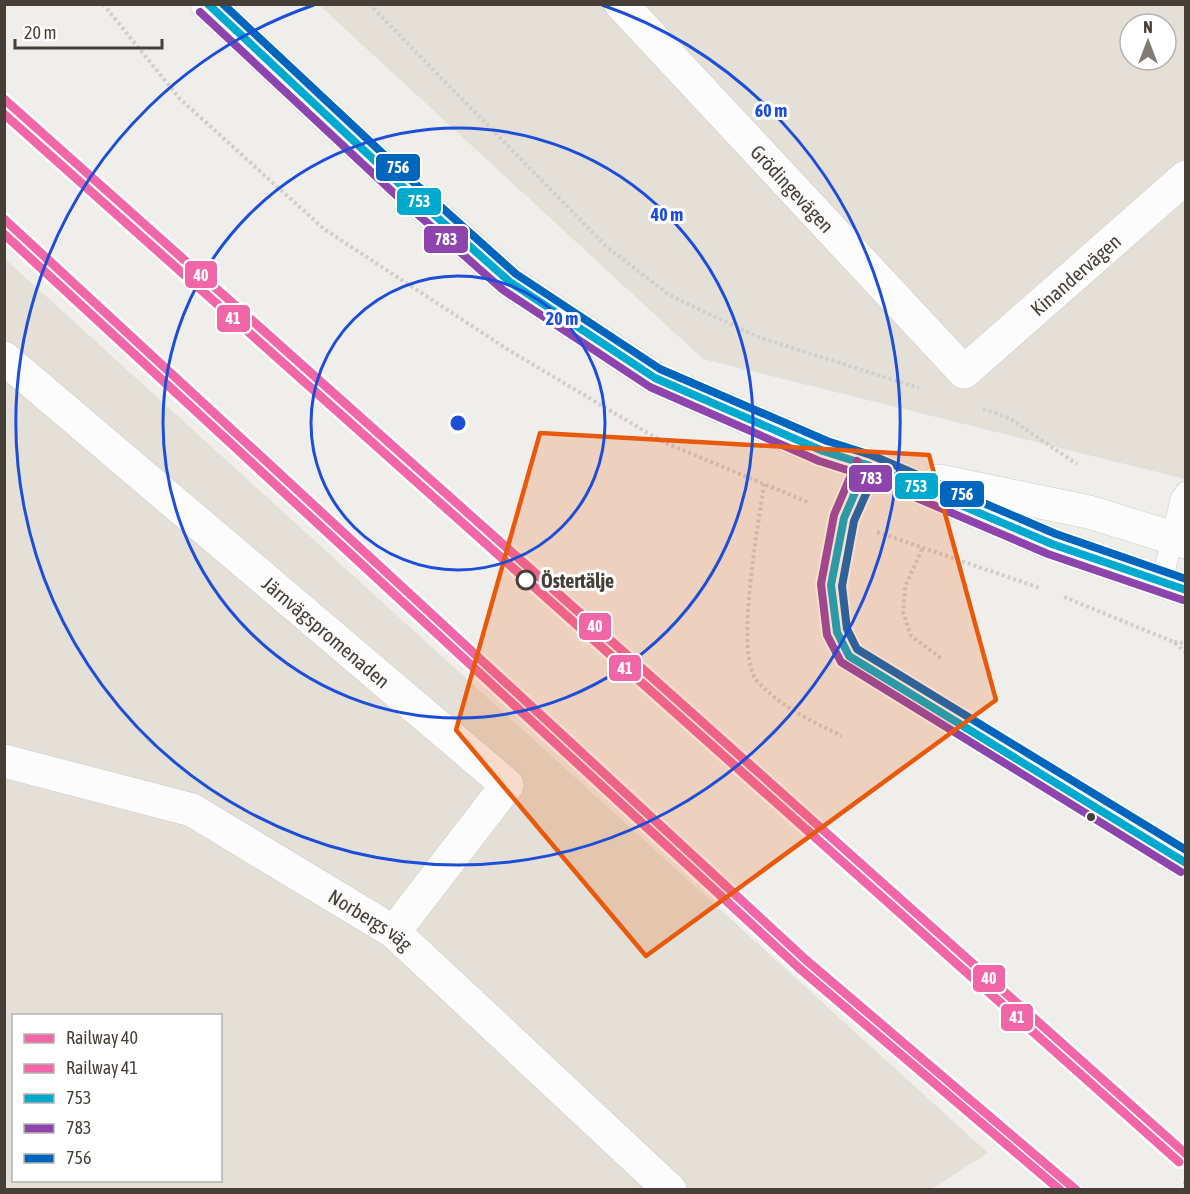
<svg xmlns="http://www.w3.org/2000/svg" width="1190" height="1194" font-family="'Asap Condensed',sans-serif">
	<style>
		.residential { fill: #e4e0d8; fill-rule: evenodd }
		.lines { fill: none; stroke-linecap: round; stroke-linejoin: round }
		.service-casing { stroke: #ceccc8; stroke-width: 22 }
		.minor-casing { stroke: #ceccc8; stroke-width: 34 }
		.tertiary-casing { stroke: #ceccc8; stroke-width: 34 }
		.path { stroke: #d1cecb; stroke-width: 4; stroke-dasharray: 3 3; stroke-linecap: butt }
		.service { stroke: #fdfcfc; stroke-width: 21 }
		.minor { stroke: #fdfcfc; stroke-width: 33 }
		.tertiary { stroke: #fdfcfc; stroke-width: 33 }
		.bus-1-casing { stroke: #fff; stroke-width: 12 }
		.bus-2-casing { stroke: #fff; stroke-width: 12 }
		.bus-3-casing { stroke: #fff; stroke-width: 12 }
		.bus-1 { stroke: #00a9ce; stroke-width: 8 }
		.bus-2 { stroke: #8e44ad; stroke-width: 8 }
		.bus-3 { stroke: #0065bd; stroke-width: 8 }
		.rail-1-casing { stroke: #fff; stroke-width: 14 }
		.rail-2-casing { stroke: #fff; stroke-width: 14 }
		.rail-1 { stroke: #f166a7; stroke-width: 9 }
		.rail-2 { stroke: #f166a7; stroke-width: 9 }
		.marked { fill: #e8590c; fill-opacity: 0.2; stroke: #e8590c; stroke-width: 4.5; stroke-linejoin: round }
		.ring { fill: none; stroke: #1d4ed8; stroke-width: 3 }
		.stop-dot { fill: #fff; stroke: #463f37; stroke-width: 3 }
		.bus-dot { fill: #463f37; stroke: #fff; stroke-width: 2 }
		.labels { text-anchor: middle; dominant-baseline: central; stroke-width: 6; stroke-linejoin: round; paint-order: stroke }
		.street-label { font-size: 20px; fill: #463f37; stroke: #fff }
		.stop-label { font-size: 20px; font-weight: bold; fill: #463f37; stroke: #fff; text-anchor: start }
		.centre { fill: #1d4ed8; stroke: #fff; stroke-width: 3 }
		.ring-label { font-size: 18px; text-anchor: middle; font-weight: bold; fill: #1d4ed8; stroke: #fff; stroke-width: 6; stroke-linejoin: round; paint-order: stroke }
		.line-badge { stroke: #fff; stroke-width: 2 }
		.badge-label { font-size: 16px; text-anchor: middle; font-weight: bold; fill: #fff }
	</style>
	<rect width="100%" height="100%" fill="#f0eeeb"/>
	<g class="residential">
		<path d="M 319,5 L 1185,5 L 1185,479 L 703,359 ZM 1130,24 L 1166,24 L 1166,60 L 1130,60 Z"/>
		<path d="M 4,258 L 988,1153 L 930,1190 L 5,1189 ZM 14,1016 L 220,1016 L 220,1180 L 14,1180 Z"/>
	</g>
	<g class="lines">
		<g class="service-casing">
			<g id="service">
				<path d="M 867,465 L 844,518 L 831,585 L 833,610 L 837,632 L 849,656 L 1186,863"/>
				<path d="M 1162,582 L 1181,499 L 1186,492"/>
			</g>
		</g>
		<g class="minor-casing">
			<g id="minor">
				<path id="s1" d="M 621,4 L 964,372 L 1186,177"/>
				<path id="s2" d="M 4,358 L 507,785 L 394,932"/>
				<path id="s3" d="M 4,761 L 192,810 L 394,932 L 670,1190"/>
			</g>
		</g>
		<g class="tertiary-casing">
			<g id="tertiary">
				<path d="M 207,4 L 404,188 L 510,282 L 655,378 L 823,451 L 867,465 L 1052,544 L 1186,590"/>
				<path d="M 939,481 L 1089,512 L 1186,542"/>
			</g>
		</g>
		<g class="path">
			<path d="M 103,4 L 180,99 L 324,229 L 507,349 L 663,442 L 810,503"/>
			<path d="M 369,4 L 607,247 L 669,295 L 758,337 L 919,388"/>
			<path d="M 983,409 L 1009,418 L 1077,464"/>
			<path d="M 764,484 C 759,522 734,654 757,681 C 781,707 811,721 842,736"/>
			<path d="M 877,532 L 1040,588"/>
			<path d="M 922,549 L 905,587 L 903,612 L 911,636 L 942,659"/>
			<path d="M 1064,597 L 1174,642 L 1186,653"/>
			<path d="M 1174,642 L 1186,643"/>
			<path d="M 1185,1190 L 1185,1178"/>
		</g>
		<use href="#service" class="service"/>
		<use href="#minor" class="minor"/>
		<use href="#tertiary" class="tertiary"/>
		<g class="bus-1-casing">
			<g id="bus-1">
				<path d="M 208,4 L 404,188 L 510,282 L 655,378 L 823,451 L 867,465 L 1052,544 L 1186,590"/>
				<path d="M 867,465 L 844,518 L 831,585 L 837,632 L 849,656 L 1186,863"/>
			</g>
		</g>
		<g class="bus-2-casing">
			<g id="bus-2">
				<path d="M 200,12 L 397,196 L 503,290 L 650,387 L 819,461 L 863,475 L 1048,554 L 1183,600"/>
				<path d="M 857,461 L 834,515 L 821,584 L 827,635 L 841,662 L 1181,872"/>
			</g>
		</g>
		<g class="bus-3-casing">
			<g id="bus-3">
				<path d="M 223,4 L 411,180 L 516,274 L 660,369 L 827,441 L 871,455 L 1056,534 L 1186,579"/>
				<path d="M 877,469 L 854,521 L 842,586 L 847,629 L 857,649 L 1186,850"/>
			</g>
		</g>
		<use href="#bus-1" class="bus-1"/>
		<use href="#bus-2" class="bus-2"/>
		<use href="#bus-3" class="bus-3"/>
		<g class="rail-1-casing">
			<g id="rail-1">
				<path d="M 4,99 L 1186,1154"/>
				<path d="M 4,219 L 806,960 L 1076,1190"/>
			</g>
		</g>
		<g class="rail-2-casing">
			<g id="rail-2">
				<path d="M 4,114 L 1179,1162"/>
				<path d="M 4,234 L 799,968 L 1060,1190"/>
			</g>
		</g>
		<use href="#rail-1" class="rail-1"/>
		<use href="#rail-2" class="rail-2"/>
	</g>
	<path class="marked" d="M 540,433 L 929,455 L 996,700 L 646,956 L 456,730 Z"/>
	<g class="ring">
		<circle cx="458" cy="423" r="147"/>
		<circle cx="458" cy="423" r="295"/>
		<path d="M602 5A442 442 0 1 1 314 5"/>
	</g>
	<circle class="stop-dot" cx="526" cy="580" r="9"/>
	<circle class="bus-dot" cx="1091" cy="817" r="5"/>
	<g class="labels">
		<g class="street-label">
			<text stroke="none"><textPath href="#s1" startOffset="252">Grödingevägen</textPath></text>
			<text stroke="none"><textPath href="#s1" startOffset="651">Kinandervägen</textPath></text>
			<text stroke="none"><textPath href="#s2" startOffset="423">Järnvägspromenaden</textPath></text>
			<text stroke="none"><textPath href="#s3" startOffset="404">Norbergs väg</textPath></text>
		</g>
		<g class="stop-label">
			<text x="541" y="580">Östertälje</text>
		</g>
	</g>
	<circle cx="458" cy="423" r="9" class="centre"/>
	<g class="ring-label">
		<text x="771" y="117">60 m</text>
		<text x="667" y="221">40 m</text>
		<text x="562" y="325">20 m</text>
	</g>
	<g class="line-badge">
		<rect x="375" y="153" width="46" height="29" rx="6" fill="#0065bd"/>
		<rect x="396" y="187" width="46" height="29" rx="6" fill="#00a9ce"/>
		<rect x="423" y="225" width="46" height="29" rx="6" fill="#8e44ad"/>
		<rect x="184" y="260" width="34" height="29" rx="6" fill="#f166a7"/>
		<rect x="216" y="304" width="35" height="29" rx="6" fill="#f166a7"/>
		<rect x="848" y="464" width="45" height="29" rx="6" fill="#8e44ad"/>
		<rect x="894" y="472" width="45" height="28" rx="6" fill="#00a9ce"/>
		<rect x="939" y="480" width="46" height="28" rx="6" fill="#0065bd"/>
		<rect x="578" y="612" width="34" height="29" rx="6" fill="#f166a7"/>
		<rect x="608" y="654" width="34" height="28" rx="6" fill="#f166a7"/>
		<rect x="972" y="964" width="34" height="29" rx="6" fill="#f166a7"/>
		<rect x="1000" y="1003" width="34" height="29" rx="6" fill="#f166a7"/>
	</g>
	<g class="badge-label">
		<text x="398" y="173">756</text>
		<text x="419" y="207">753</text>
		<text x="446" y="245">783</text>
		<text x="201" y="281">40</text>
		<text x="233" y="324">41</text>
		<text x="871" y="484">783</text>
		<text x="916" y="492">753</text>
		<text x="962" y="500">756</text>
		<text x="595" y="632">40</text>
		<text x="625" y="674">41</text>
		<text x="989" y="984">40</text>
		<text x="1017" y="1023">41</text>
	</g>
	<rect width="1190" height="1194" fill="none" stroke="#463f37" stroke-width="12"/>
	<rect x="12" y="1014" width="210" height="168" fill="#ffffff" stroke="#b5b2af" stroke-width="1.5"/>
	<rect x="24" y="1034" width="30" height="9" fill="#f166a7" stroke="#b5b2af" stroke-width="1.5"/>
	<text x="66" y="1044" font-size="18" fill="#463f37">Railway 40</text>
	<rect x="24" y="1064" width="30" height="9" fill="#f166a7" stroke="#b5b2af" stroke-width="1.5"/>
	<text x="66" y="1074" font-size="18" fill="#463f37">Railway 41</text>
	<rect x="24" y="1094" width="30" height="9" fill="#00a9ce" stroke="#b5b2af" stroke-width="1.5"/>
	<text x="66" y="1104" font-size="18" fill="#463f37">753</text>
	<rect x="24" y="1124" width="30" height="9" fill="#8e44ad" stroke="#b5b2af" stroke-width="1.5"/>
	<text x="66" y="1134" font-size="18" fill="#463f37">783</text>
	<rect x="24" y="1154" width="30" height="9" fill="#0065bd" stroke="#b5b2af" stroke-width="1.5"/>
	<text x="66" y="1164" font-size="18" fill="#463f37">756</text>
	<g transform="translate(1148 42)"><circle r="28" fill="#ffffff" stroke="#b5b2af" stroke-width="1.5"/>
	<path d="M0-4.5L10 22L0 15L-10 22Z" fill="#827c76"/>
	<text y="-9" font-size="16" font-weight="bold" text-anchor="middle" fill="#463f37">N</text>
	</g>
	<path d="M15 39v9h147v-9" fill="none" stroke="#463f37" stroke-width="3"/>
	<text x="24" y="39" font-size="18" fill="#463f37" stroke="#ffffff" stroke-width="4.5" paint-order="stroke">20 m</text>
</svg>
